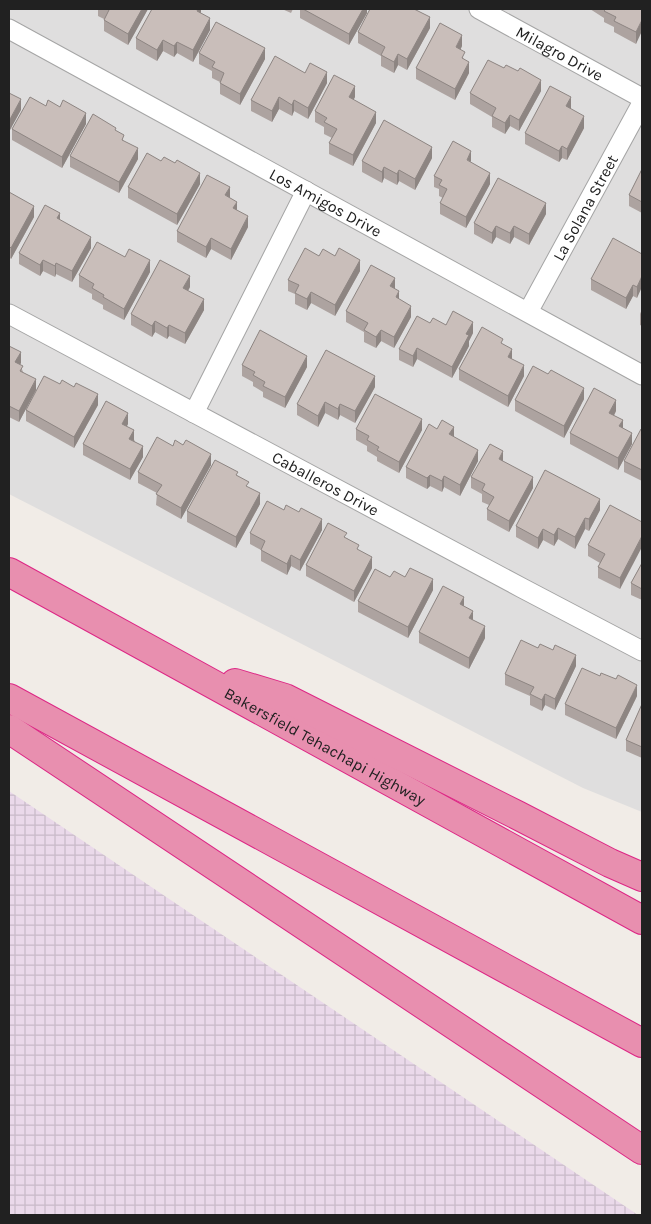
<svg xmlns="http://www.w3.org/2000/svg" width="651" height="1224" font-family="Karla,sans-serif">
	<style>
		.residential { fill: #dfdede }
		.industrial { fill: url(#industrial-grid) }
		.lines { fill: none; stroke-linecap: round; stroke-linejoin: round }
		.street-casing { stroke: #a5a5a5; stroke-width: 21 }
		.highway-casing { stroke: #dd2685; stroke-width: 30 }
		.street { stroke: #fff; stroke-width: 19 }
		.highway { stroke: #e88faf; stroke-width: 28 }
		.wall { fill: #ada3a0 }
		.shaded-wall { fill: #8d8582 }
		.building { fill: #c9beba; stroke: #8d8582 }
		.labels { text-anchor: middle; dominant-baseline: central; stroke-width: 4; stroke-linejoin: round; paint-order: stroke }
		.street-label { font-size: 16px; fill: #212121; stroke: #fff }
	</style>
	<defs>
		<pattern id="industrial-grid" width="8" height="8" patternUnits="userSpaceOnUse" patternTransform="scale(1.25)"><rect width="8" height="8" fill="#ead9ea"/><path d="M0 4h8M4 0v8" fill="none" stroke="#c8bac8"/></pattern>
	</defs>
	<rect width="100%" height="100%" fill="#f1ece7"/>
	<path class="residential" d="M 9,9 L 642,9 L 642,812 L 583,788 L 9,494 Z"/>
	<path class="industrial" d="M 9,791 L 638,1215 L 9,1215 Z"/>
	<g class="lines">
		<g class="street-casing">
			<g id="street">
				<path id="s1" d="M 479,9 L 642,98"/>
				<path id="s2" d="M 9,29 L 642,375"/>
				<path id="s3" d="M 528,312 L 642,103"/>
				<path id="s4" d="M 9,314 L 522,588 L 642,651"/>
				<path d="M 194,413 L 306,191"/>
			</g>
		</g>
		<g class="highway-casing">
			<g id="highway">
				<path id="s5" d="M 9,572 L 642,920"/>
				<path d="M 235,683 L 285,698 L 517,815 L 610,863 L 642,877"/>
				<path d="M 9,698 L 642,1043"/>
				<path d="M 9,729 L 642,1150"/>
			</g>
		</g>
		<use href="#street" class="street"/>
		<use href="#highway" class="highway"/>
	</g>
	<g class="wall">
		<path d="M 96,9 L 148,9 L 128,45 L 104,31 L 104,19 L 98,16 L 98,10 Z"/>
		<path d="M 201,9 L 201,14 L 210,30 L 193,62 L 177,53 L 174,57 L 163,51 L 157,61 L 136,49 L 136,38 Z"/>
		<path d="M 282,9 L 293,9 L 291,13 Z"/>
		<path d="M 300,9 L 367,9 L 367,13 L 349,45 L 300,18 Z"/>
		<path d="M 590,9 L 642,9 L 636,44 L 614,32 L 614,27 L 604,22 L 604,18 Z"/>
		<path d="M 430,28 L 407,70 L 398,65 L 394,73 L 381,66 L 381,56 L 358,43 L 358,32 Z"/>
		<path d="M 462,46 L 460,50 L 469,73 L 455,100 L 416,79 L 416,68 Z"/>
		<path d="M 199,53 L 265,59 L 240,105 L 220,94 L 220,82 L 212,78 L 212,71 L 199,64 Z"/>
		<path d="M 305,73 L 327,83 L 308,119 L 294,111 L 292,116 L 279,109 L 272,122 L 251,111 L 251,100 Z"/>
		<path d="M 541,91 L 519,131 L 510,126 L 505,134 L 492,127 L 492,117 L 470,104 L 470,93 Z"/>
		<path d="M 355,97 L 353,100 L 376,123 L 353,166 L 329,154 L 329,143 L 332,138 L 324,134 L 324,127 L 315,122 L 315,111 Z"/>
		<path d="M 46,106 L 86,124 L 62,168 L 12,140 L 12,129 Z"/>
		<path d="M 571,108 L 570,109 L 584,128 L 567,160 L 562,158 L 559,162 L 525,144 L 525,133 Z"/>
		<path d="M 116,131 L 138,159 L 119,193 L 70,167 L 70,156 Z"/>
		<path d="M 432,158 L 415,190 L 399,181 L 397,185 L 384,178 L 382,183 L 362,172 L 362,161 Z"/>
		<path d="M 471,163 L 490,184 L 466,228 L 440,214 L 440,203 L 443,198 L 439,196 L 439,189 L 434,187 L 434,176 Z"/>
		<path d="M 642,169 L 642,213 L 629,206 L 629,195 Z"/>
		<path d="M 200,184 L 177,225 L 128,198 L 128,187 Z"/>
		<path d="M 9,192 L 34,217 L 11,259 L 9,257 Z"/>
		<path d="M 230,198 L 237,210 L 248,227 L 231,260 L 211,249 L 206,258 L 177,242 L 177,231 Z"/>
		<path d="M 546,214 L 529,245 L 514,237 L 510,244 L 496,237 L 492,244 L 474,234 L 474,223 Z"/>
		<path d="M 60,220 L 91,248 L 72,282 L 56,274 L 55,277 L 43,271 L 40,276 L 19,264 L 19,253 Z"/>
		<path d="M 642,254 L 637,298 L 633,296 L 626,309 L 591,290 L 591,279 Z"/>
		<path d="M 319,256 L 360,271 L 335,316 L 311,303 L 307,310 L 295,304 L 295,294 L 288,291 L 288,280 Z"/>
		<path d="M 150,272 L 124,320 L 103,309 L 103,305 L 92,299 L 92,294 L 79,287 L 79,275 Z"/>
		<path d="M 190,287 L 188,291 L 204,310 L 185,344 L 169,336 L 167,339 L 155,332 L 152,337 L 131,325 L 131,314 Z"/>
		<path d="M 395,289 L 399,299 L 411,317 L 394,348 L 381,341 L 376,348 L 364,342 L 364,332 L 346,322 L 346,311 Z"/>
		<path d="M 642,309 L 642,326 L 640,325 L 640,314 Z"/>
		<path d="M 430,323 L 446,325 L 473,333 L 469,341 L 469,346 L 452,378 L 417,359 L 413,367 L 399,360 L 399,349 Z"/>
		<path d="M 503,344 L 512,359 L 524,376 L 508,407 L 459,380 L 459,369 Z"/>
		<path d="M 9,346 L 21,363 L 20,364 L 23,372 L 36,390 L 19,422 L 9,417 Z"/>
		<path d="M 242,365 L 307,367 L 285,408 L 263,397 L 263,392 L 253,386 L 253,382 L 242,376 Z"/>
		<path d="M 548,374 L 584,399 L 564,438 L 515,411 L 515,400 Z"/>
		<path d="M 375,387 L 355,423 L 340,415 L 338,420 L 325,413 L 318,427 L 297,415 L 297,404 Z"/>
		<path d="M 98,405 L 74,448 L 26,421 L 26,410 Z"/>
		<path d="M 616,411 L 614,416 L 623,428 L 632,444 L 618,470 L 570,444 L 570,433 Z"/>
		<path d="M 128,424 L 127,426 L 143,457 L 130,480 L 83,455 L 83,444 Z"/>
		<path d="M 356,429 L 422,430 L 399,473 L 377,461 L 377,457 L 367,451 L 367,446 L 356,440 Z"/>
		<path d="M 642,429 L 642,481 L 624,472 L 624,461 Z"/>
		<path d="M 454,437 L 478,461 L 460,496 L 444,487 L 442,492 L 430,486 L 427,489 L 406,478 L 406,467 Z"/>
		<path d="M 173,446 L 211,465 L 181,519 L 156,505 L 157,493 L 138,483 L 138,472 Z"/>
		<path d="M 503,461 L 533,488 L 509,532 L 487,520 L 487,509 L 489,505 L 482,502 L 482,494 L 471,488 L 471,477 Z"/>
		<path d="M 238,476 L 260,504 L 236,548 L 187,522 L 187,511 Z"/>
		<path d="M 600,510 L 589,531 L 585,529 L 575,549 L 558,539 L 554,546 L 543,540 L 538,549 L 516,537 L 516,526 Z"/>
		<path d="M 642,522 L 620,589 L 598,578 L 598,567 L 600,563 L 588,556 L 588,545 Z"/>
		<path d="M 322,530 L 300,571 L 291,566 L 287,575 L 261,561 L 261,550 L 250,544 L 250,533 Z"/>
		<path d="M 347,538 L 372,568 L 354,602 L 306,576 L 306,565 Z"/>
		<path d="M 642,563 L 642,600 L 631,595 L 631,583 Z"/>
		<path d="M 390,577 L 405,577 L 433,590 L 408,638 L 358,612 L 358,601 Z"/>
		<path d="M 464,606 L 485,638 L 469,669 L 419,643 L 419,632 Z"/>
		<path d="M 576,666 L 555,710 L 545,705 L 542,711 L 530,705 L 530,696 L 505,685 L 505,674 Z"/>
		<path d="M 637,696 L 616,739 L 565,715 L 565,704 Z"/>
		<path d="M 642,704 L 642,758 L 626,751 L 626,740 Z"/>
	</g>
	<g class="shaded-wall">
		<path d="M 142,9 L 148,9 L 128,45 L 128,34 Z"/>
		<path d="M 198,9 L 201,9 L 201,15 L 197,11 Z"/>
		<path d="M 363,9 L 367,9 L 367,13 L 349,45 L 349,34 Z"/>
		<path d="M 430,17 L 430,28 L 407,70 L 407,59 Z"/>
		<path d="M 210,18 L 210,30 L 193,62 L 193,50 Z"/>
		<path d="M 642,20 L 642,31 L 636,44 L 636,32 Z"/>
		<path d="M 462,35 L 462,46 L 456,59 L 456,47 Z"/>
		<path d="M 163,40 L 163,51 L 157,61 L 157,50 Z"/>
		<path d="M 177,42 L 177,53 L 174,57 L 174,46 Z"/>
		<path d="M 265,48 L 265,59 L 240,105 L 240,94 Z"/>
		<path d="M 398,54 L 398,65 L 394,73 L 394,62 Z"/>
		<path d="M 469,62 L 469,73 L 455,100 L 455,89 Z"/>
		<path d="M 327,72 L 327,83 L 308,119 L 308,108 Z"/>
		<path d="M 541,80 L 541,91 L 519,131 L 519,120 Z"/>
		<path d="M 355,86 L 355,97 L 349,109 L 349,97 Z"/>
		<path d="M 279,97 L 279,109 L 272,122 L 272,111 Z"/>
		<path d="M 571,97 L 571,108 L 566,117 L 566,106 Z"/>
		<path d="M 21,99 L 21,110 L 9,132 L 9,121 Z"/>
		<path d="M 294,100 L 294,111 L 292,116 L 292,105 Z"/>
		<path d="M 376,112 L 376,123 L 353,166 L 353,155 Z"/>
		<path d="M 86,113 L 86,124 L 62,168 L 62,157 Z"/>
		<path d="M 510,115 L 510,126 L 505,134 L 505,123 Z"/>
		<path d="M 584,116 L 584,128 L 567,160 L 567,149 Z"/>
		<path d="M 562,146 L 562,158 L 559,162 L 559,151 Z"/>
		<path d="M 432,147 L 432,158 L 415,190 L 415,179 Z"/>
		<path d="M 138,148 L 138,159 L 119,193 L 119,182 Z"/>
		<path d="M 471,151 L 471,162 L 467,160 Z"/>
		<path d="M 384,167 L 384,178 L 382,183 L 382,172 Z"/>
		<path d="M 399,170 L 399,181 L 397,185 L 397,174 Z"/>
		<path d="M 200,173 L 200,184 L 177,225 L 177,214 Z"/>
		<path d="M 490,173 L 490,184 L 466,228 L 466,217 Z"/>
		<path d="M 230,187 L 230,198 L 225,195 Z"/>
		<path d="M 237,202 L 237,213 L 233,208 Z"/>
		<path d="M 546,203 L 546,214 L 529,245 L 529,234 Z"/>
		<path d="M 34,206 L 34,217 L 11,259 L 11,248 Z"/>
		<path d="M 60,213 L 60,224 L 57,218 Z"/>
		<path d="M 248,216 L 248,227 L 231,260 L 231,249 Z"/>
		<path d="M 496,226 L 496,237 L 492,244 L 492,233 Z"/>
		<path d="M 514,226 L 514,237 L 510,244 L 510,233 Z"/>
		<path d="M 91,237 L 91,248 L 72,282 L 72,271 Z"/>
		<path d="M 211,238 L 211,249 L 206,258 L 206,247 Z"/>
		<path d="M 43,260 L 43,271 L 40,276 L 40,265 Z"/>
		<path d="M 150,260 L 150,272 L 124,320 L 124,309 Z"/>
		<path d="M 360,260 L 360,271 L 335,316 L 335,305 Z"/>
		<path d="M 56,263 L 56,274 L 55,277 L 55,266 Z"/>
		<path d="M 190,276 L 190,287 L 183,299 L 183,288 Z"/>
		<path d="M 642,276 L 642,287 L 637,298 L 637,287 Z"/>
		<path d="M 395,278 L 395,289 L 390,286 Z"/>
		<path d="M 633,285 L 633,296 L 626,309 L 626,298 Z"/>
		<path d="M 399,291 L 399,302 L 396,297 Z"/>
		<path d="M 311,292 L 311,303 L 307,310 L 307,299 Z"/>
		<path d="M 204,299 L 204,310 L 185,344 L 185,333 Z"/>
		<path d="M 411,306 L 411,317 L 394,348 L 394,337 Z"/>
		<path d="M 155,321 L 155,332 L 152,337 L 152,326 Z"/>
		<path d="M 473,322 L 473,333 L 469,341 L 469,346 L 452,378 L 452,367 L 466,334 Z"/>
		<path d="M 169,325 L 169,336 L 167,339 L 167,328 Z"/>
		<path d="M 381,330 L 381,341 L 376,348 L 376,337 Z"/>
		<path d="M 417,348 L 417,359 L 413,367 L 413,356 Z"/>
		<path d="M 512,349 L 512,360 L 508,357 Z"/>
		<path d="M 21,352 L 21,363 L 15,373 L 15,362 Z"/>
		<path d="M 307,356 L 307,367 L 285,408 L 285,397 Z"/>
		<path d="M 524,365 L 524,376 L 508,407 L 508,396 Z"/>
		<path d="M 375,376 L 375,387 L 355,423 L 355,411 Z"/>
		<path d="M 36,379 L 36,390 L 19,422 L 19,411 Z"/>
		<path d="M 584,388 L 584,399 L 564,438 L 564,426 Z"/>
		<path d="M 98,394 L 98,405 L 74,448 L 74,437 Z"/>
		<path d="M 616,400 L 616,411 L 609,424 L 609,413 Z"/>
		<path d="M 325,402 L 325,413 L 318,427 L 318,416 Z"/>
		<path d="M 340,404 L 340,415 L 338,420 L 338,409 Z"/>
		<path d="M 128,413 L 128,424 L 122,435 L 122,424 Z"/>
		<path d="M 422,419 L 422,430 L 399,473 L 399,462 Z"/>
		<path d="M 623,420 L 623,431 L 619,426 Z"/>
		<path d="M 454,427 L 454,438 L 449,434 Z"/>
		<path d="M 134,430 L 134,441 L 129,439 Z"/>
		<path d="M 632,433 L 632,444 L 618,470 L 618,458 Z"/>
		<path d="M 143,446 L 143,457 L 130,480 L 130,469 Z"/>
		<path d="M 478,450 L 478,461 L 460,496 L 460,485 Z"/>
		<path d="M 503,451 L 503,462 L 499,459 Z"/>
		<path d="M 211,454 L 211,465 L 181,519 L 181,508 Z"/>
		<path d="M 430,475 L 430,486 L 427,489 L 427,478 Z"/>
		<path d="M 444,476 L 444,487 L 442,492 L 442,481 Z"/>
		<path d="M 533,477 L 533,488 L 509,532 L 509,521 Z"/>
		<path d="M 260,493 L 260,504 L 236,548 L 236,537 Z"/>
		<path d="M 600,499 L 600,510 L 589,531 L 589,519 Z"/>
		<path d="M 585,518 L 585,529 L 575,549 L 575,537 Z"/>
		<path d="M 322,519 L 322,530 L 300,571 L 300,560 Z"/>
		<path d="M 558,528 L 558,539 L 554,546 L 554,535 Z"/>
		<path d="M 543,529 L 543,540 L 538,549 L 538,538 Z"/>
		<path d="M 642,536 L 642,547 L 620,589 L 620,578 Z"/>
		<path d="M 291,555 L 291,566 L 287,575 L 287,564 Z"/>
		<path d="M 372,557 L 372,568 L 354,602 L 354,591 Z"/>
		<path d="M 433,579 L 433,590 L 408,638 L 408,627 Z"/>
		<path d="M 464,597 L 464,608 L 460,604 Z"/>
		<path d="M 473,611 L 473,622 L 469,618 Z"/>
		<path d="M 485,626 L 485,638 L 469,669 L 469,658 Z"/>
		<path d="M 576,655 L 576,666 L 555,710 L 555,699 Z"/>
		<path d="M 637,685 L 637,696 L 616,739 L 616,728 Z"/>
		<path d="M 545,694 L 545,705 L 542,711 L 542,700 Z"/>
	</g>
	<g class="building">
		<path d="M 106,9 L 142,9 L 128,34 L 104,20 L 109,10 Z"/>
		<path d="M 152,9 L 198,9 L 197,11 L 210,18 L 193,50 L 177,42 L 174,46 L 163,40 L 157,50 L 136,38 Z"/>
		<path d="M 303,9 L 363,9 L 349,34 Z"/>
		<path d="M 370,9 L 414,9 L 430,17 L 407,59 L 398,54 L 394,62 L 381,55 L 385,47 L 358,32 Z"/>
		<path d="M 606,9 L 642,9 L 642,20 L 636,32 L 614,21 L 616,17 L 604,11 Z"/>
		<path d="M 216,22 L 265,48 L 240,94 L 220,83 L 224,73 L 212,67 L 215,62 L 199,53 Z"/>
		<path d="M 440,23 L 462,35 L 456,47 L 465,52 L 462,58 L 469,62 L 455,89 L 416,68 Z"/>
		<path d="M 275,56 L 305,73 L 310,63 L 327,72 L 308,108 L 294,100 L 292,105 L 279,97 L 272,111 L 251,100 Z"/>
		<path d="M 488,60 L 504,68 L 506,65 L 518,71 L 520,68 L 541,80 L 519,120 L 510,115 L 505,123 L 492,116 L 496,108 L 470,93 Z"/>
		<path d="M 334,75 L 355,86 L 349,97 L 376,112 L 353,155 L 329,143 L 337,129 L 324,122 L 327,118 L 315,111 Z"/>
		<path d="M 550,86 L 571,97 L 566,106 L 584,116 L 567,149 L 562,146 L 559,151 L 525,133 Z"/>
		<path d="M 9,93 L 21,99 L 9,121 Z"/>
		<path d="M 30,97 L 46,106 L 48,100 L 60,107 L 63,100 L 86,113 L 62,157 L 12,129 Z"/>
		<path d="M 93,114 L 116,128 L 115,130 L 124,135 L 122,140 L 138,148 L 119,182 L 70,156 Z"/>
		<path d="M 384,120 L 432,147 L 415,179 L 399,170 L 397,174 L 384,167 L 382,172 L 362,161 Z"/>
		<path d="M 453,141 L 471,151 L 467,160 L 490,173 L 466,217 L 440,203 L 447,189 L 439,185 L 442,180 L 434,176 Z"/>
		<path d="M 147,153 L 161,161 L 164,157 L 175,163 L 177,160 L 200,173 L 177,214 L 128,187 Z"/>
		<path d="M 642,169 L 642,202 L 629,195 Z"/>
		<path d="M 207,175 L 230,187 L 225,195 L 237,202 L 233,208 L 248,216 L 231,249 L 211,238 L 206,247 L 177,231 Z"/>
		<path d="M 498,178 L 546,203 L 529,234 L 514,226 L 510,233 L 496,226 L 492,233 L 474,223 Z"/>
		<path d="M 9,192 L 34,206 L 11,248 L 9,246 Z"/>
		<path d="M 45,205 L 60,213 L 57,218 L 91,237 L 72,271 L 56,263 L 55,266 L 43,260 L 40,265 L 19,253 Z"/>
		<path d="M 613,238 L 642,254 L 642,276 L 637,287 L 633,285 L 626,298 L 591,279 Z"/>
		<path d="M 97,242 L 125,257 L 129,249 L 150,260 L 124,309 L 103,297 L 104,295 L 92,288 L 94,284 L 79,275 Z"/>
		<path d="M 305,248 L 319,256 L 323,249 L 335,256 L 339,248 L 360,260 L 335,305 L 311,292 L 307,299 L 295,293 L 299,285 L 288,280 Z"/>
		<path d="M 160,260 L 190,276 L 183,288 L 204,299 L 185,333 L 169,325 L 167,328 L 155,321 L 152,326 L 131,314 Z"/>
		<path d="M 371,265 L 395,278 L 390,286 L 399,291 L 396,297 L 411,306 L 394,337 L 381,330 L 376,337 L 364,330 L 368,323 L 346,311 Z"/>
		<path d="M 453,311 L 473,322 L 466,334 L 469,335 L 452,367 L 417,348 L 413,356 L 399,349 L 417,316 L 430,323 L 433,318 L 446,325 Z"/>
		<path d="M 482,327 L 503,339 L 501,343 L 512,349 L 508,357 L 524,365 L 508,396 L 459,369 Z"/>
		<path d="M 260,330 L 307,356 L 285,397 L 263,386 L 265,382 L 253,375 L 255,372 L 242,365 Z"/>
		<path d="M 9,346 L 21,352 L 15,362 L 23,366 L 20,371 L 36,379 L 19,411 L 9,406 Z"/>
		<path d="M 326,350 L 375,376 L 355,411 L 340,404 L 338,409 L 325,402 L 318,416 L 297,404 Z"/>
		<path d="M 533,366 L 548,374 L 551,370 L 584,388 L 564,426 L 515,400 Z"/>
		<path d="M 44,376 L 60,384 L 62,380 L 74,387 L 76,383 L 98,394 L 74,437 L 26,410 Z"/>
		<path d="M 594,388 L 616,400 L 609,413 L 623,420 L 619,426 L 632,433 L 618,458 L 570,433 Z"/>
		<path d="M 375,394 L 422,419 L 399,462 L 377,450 L 379,447 L 367,440 L 369,436 L 356,429 Z"/>
		<path d="M 106,401 L 128,413 L 122,424 L 134,430 L 129,439 L 143,446 L 130,469 L 83,444 Z"/>
		<path d="M 442,420 L 454,427 L 449,434 L 478,450 L 460,485 L 444,476 L 442,481 L 430,475 L 427,478 L 406,467 L 429,424 L 437,429 Z"/>
		<path d="M 641,429 L 642,429 L 642,470 L 624,461 Z"/>
		<path d="M 157,437 L 173,446 L 175,440 L 183,445 L 186,440 L 211,454 L 181,508 L 156,494 L 162,485 L 138,472 Z"/>
		<path d="M 490,444 L 503,451 L 499,459 L 533,477 L 509,521 L 487,509 L 494,497 L 482,490 L 485,484 L 471,477 Z"/>
		<path d="M 215,460 L 238,472 L 236,475 L 249,482 L 246,486 L 260,493 L 236,537 L 187,511 Z"/>
		<path d="M 545,470 L 600,499 L 589,519 L 585,518 L 575,537 L 558,528 L 554,535 L 543,529 L 538,538 L 516,526 Z"/>
		<path d="M 267,501 L 284,510 L 286,505 L 299,512 L 301,508 L 322,519 L 300,560 L 291,555 L 287,564 L 261,550 L 265,541 L 250,533 Z"/>
		<path d="M 610,505 L 642,522 L 642,536 L 620,578 L 598,567 L 605,554 L 588,545 Z"/>
		<path d="M 328,523 L 347,533 L 344,537 L 359,545 L 357,549 L 372,557 L 354,591 L 306,565 Z"/>
		<path d="M 642,563 L 642,589 L 631,583 Z"/>
		<path d="M 410,568 L 433,579 L 408,627 L 358,601 L 375,569 L 390,577 L 394,571 L 405,577 Z"/>
		<path d="M 443,586 L 464,597 L 460,604 L 473,611 L 469,618 L 485,626 L 469,658 L 419,632 Z"/>
		<path d="M 521,640 L 538,648 L 540,644 L 553,650 L 555,645 L 576,655 L 555,699 L 545,694 L 542,700 L 530,694 L 534,687 L 505,674 Z"/>
		<path d="M 582,668 L 600,676 L 601,673 L 616,679 L 618,675 L 637,685 L 616,728 L 565,704 Z"/>
		<path d="M 642,704 L 642,747 L 626,740 Z"/>
	</g>
	<g class="labels">
		<g class="street-label">
			<text stroke="none"><textPath href="#s1" startOffset="92">Milagro Drive</textPath></text>
			<text stroke="none"><textPath href="#s2" startOffset="361">Los Amigos Drive</textPath></text>
			<text stroke="none"><textPath href="#s3" startOffset="119">La Solana Street</textPath></text>
			<text stroke="none"><textPath href="#s4" startOffset="359">Caballeros Drive</textPath></text>
			<text stroke="none"><textPath href="#s5" startOffset="361">Bakersfield Tehachapi Highway</textPath></text>
		</g>
	</g>
	<rect width="651" height="1224" fill="none" stroke="#212121" stroke-width="20"/>
</svg>
